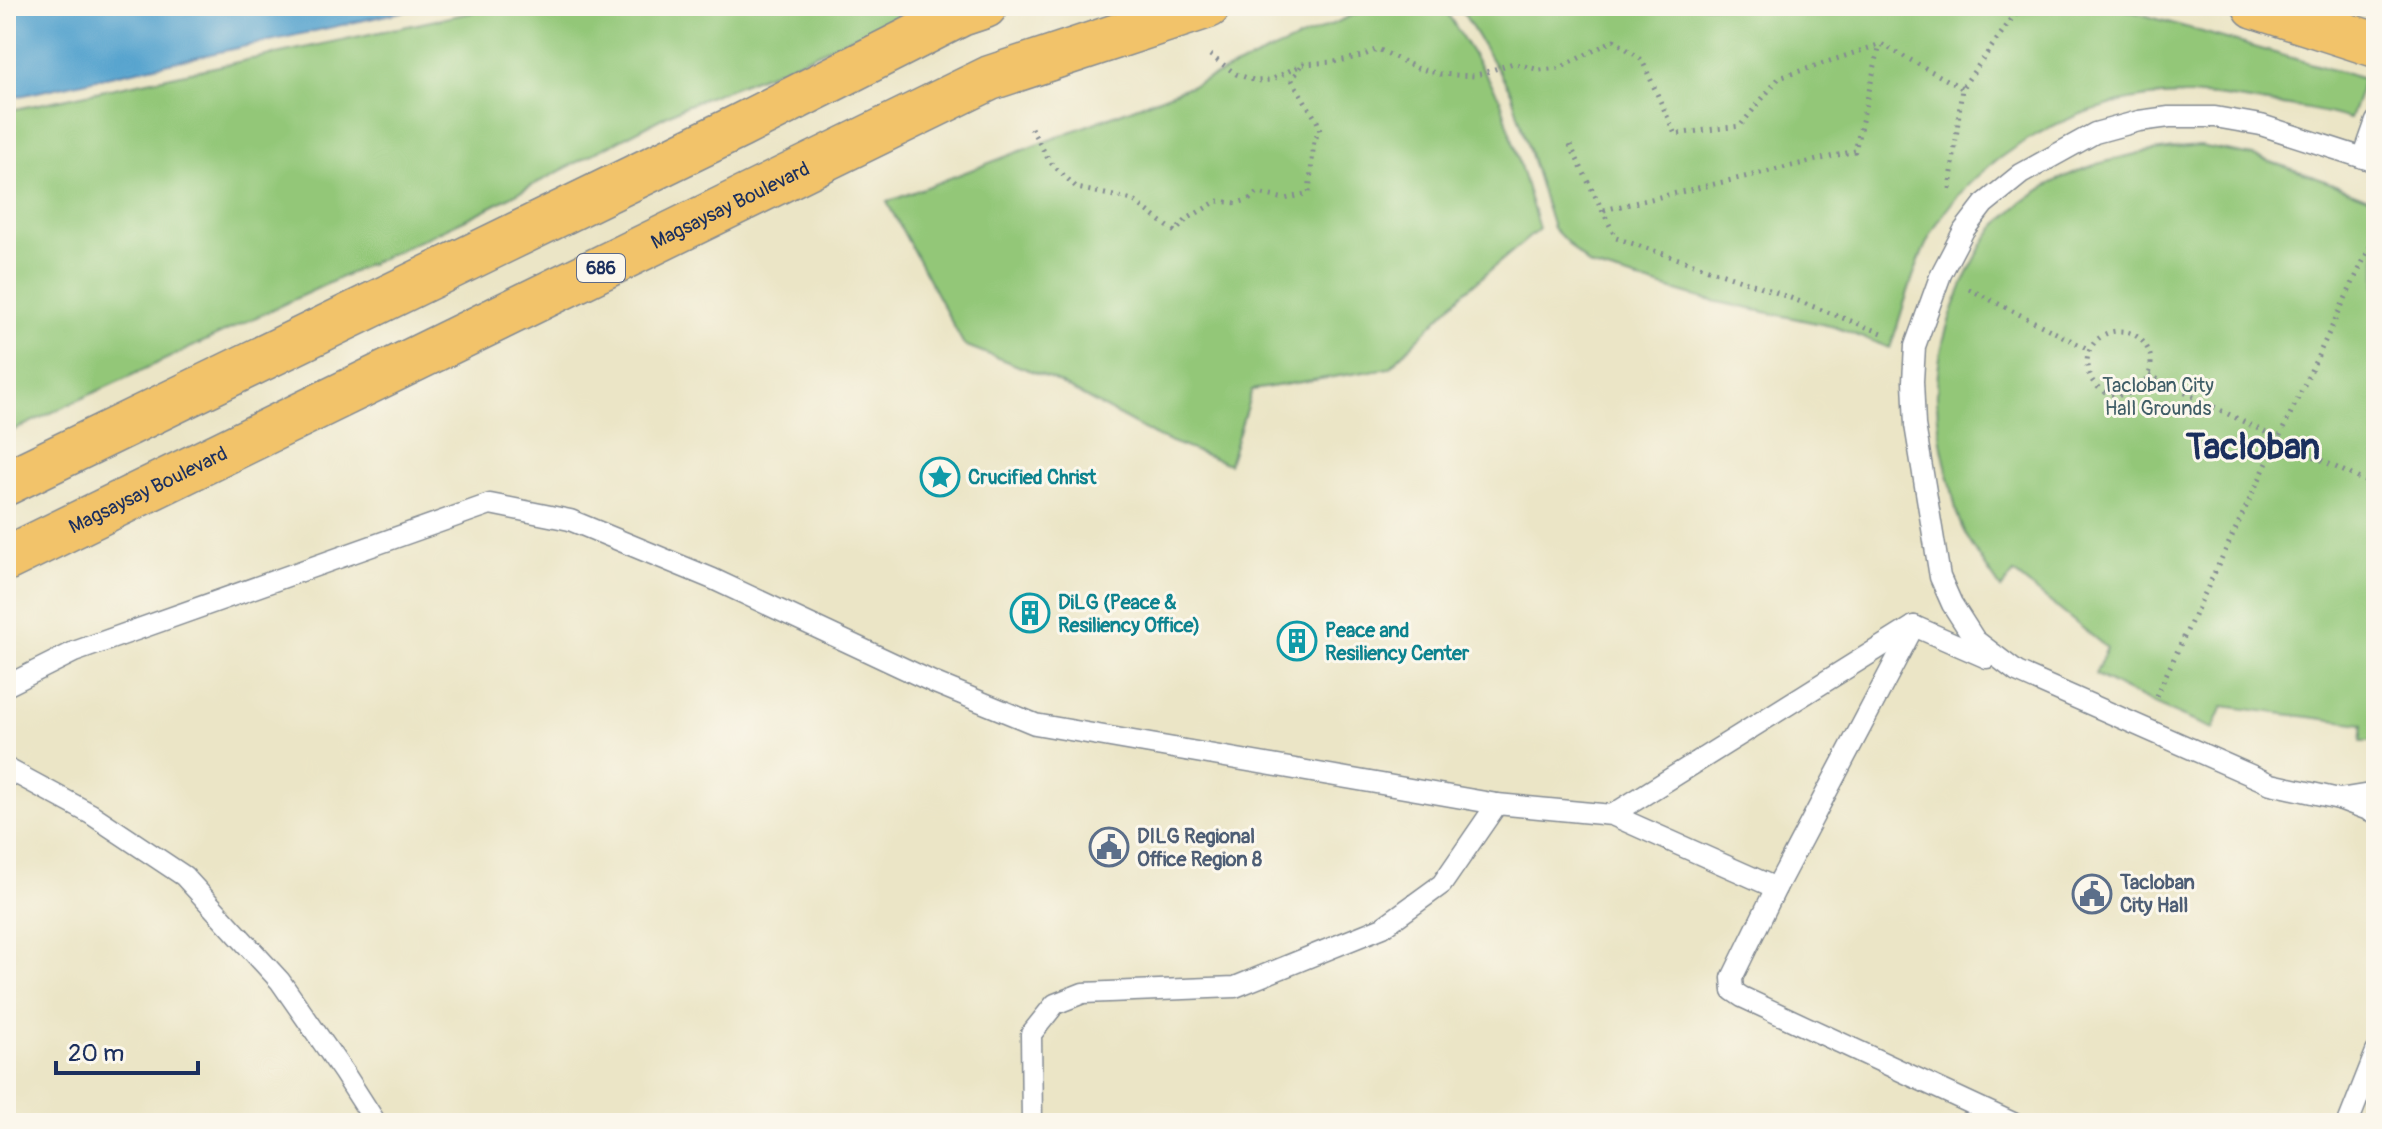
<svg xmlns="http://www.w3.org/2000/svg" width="2382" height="1129" font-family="Pangolin,sans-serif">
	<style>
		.green { fill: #93c778; stroke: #577b6b; stroke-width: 2 }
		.water { fill: #54a3ce; stroke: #386996; stroke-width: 2 }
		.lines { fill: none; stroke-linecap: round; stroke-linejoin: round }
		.service-casing { stroke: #838a92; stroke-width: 23 }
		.primary-casing { stroke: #838a92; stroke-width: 47 }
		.path { stroke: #838a92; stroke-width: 5; stroke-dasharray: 2 6; stroke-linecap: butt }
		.service { stroke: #fff; stroke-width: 20 }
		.primary { stroke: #f2c36a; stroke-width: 44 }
		.labels { text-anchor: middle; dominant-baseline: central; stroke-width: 6; stroke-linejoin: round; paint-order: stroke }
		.shield { fill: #fbf7ec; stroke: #5e6b89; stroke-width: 2 }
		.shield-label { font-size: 18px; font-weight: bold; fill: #1b2f5e }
		.street-label { font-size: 20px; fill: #1b2f5e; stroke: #fbf7ec }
		.park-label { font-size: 20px; fill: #3f5d66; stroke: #fbf7ec }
		.culture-label { font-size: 20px; font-weight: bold; fill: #0d838f; stroke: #fbf7ec; text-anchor: start }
		.service-label { font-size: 20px; font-weight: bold; fill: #4e5e75; stroke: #fbf7ec; text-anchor: start }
		.town-label { font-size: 36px; font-weight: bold; fill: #1b2f5e; stroke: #fbf7ec }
	</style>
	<rect width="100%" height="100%" fill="#fbf7ec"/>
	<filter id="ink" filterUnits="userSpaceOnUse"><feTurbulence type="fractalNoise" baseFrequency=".0125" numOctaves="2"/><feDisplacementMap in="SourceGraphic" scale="16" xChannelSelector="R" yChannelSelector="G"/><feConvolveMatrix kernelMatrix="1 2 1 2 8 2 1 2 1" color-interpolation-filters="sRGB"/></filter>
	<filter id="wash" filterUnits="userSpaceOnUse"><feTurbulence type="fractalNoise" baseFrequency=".006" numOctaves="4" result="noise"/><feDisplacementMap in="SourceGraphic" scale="32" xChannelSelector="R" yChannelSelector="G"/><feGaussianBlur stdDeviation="1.8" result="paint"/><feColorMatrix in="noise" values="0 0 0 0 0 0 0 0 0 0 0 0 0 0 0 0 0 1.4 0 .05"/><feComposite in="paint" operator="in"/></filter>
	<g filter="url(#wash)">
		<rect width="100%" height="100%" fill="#ebe5c6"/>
		<g class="green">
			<path d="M 502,6 L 922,6 L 791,65 L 685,106 L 481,212 L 6,434 L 6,111 Z"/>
			<path d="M 1374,6 L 1440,6 L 1449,16 L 1500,98 L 1539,229 L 1463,293 L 1389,368 L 1252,390 L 1229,464 L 1158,437 L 1052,379 L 964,345 L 887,202 L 1193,85 Z"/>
			<path d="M 1459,6 L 2113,6 L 2364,79 L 2350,119 C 2320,110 2291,106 2260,102 C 2239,100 2215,94 2194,95 C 2171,95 2143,96 2121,102 C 2054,118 1985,157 1944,213 C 1917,250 1905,305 1890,348 L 1835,327 L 1704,299 L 1590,266 L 1553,228 L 1511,92 Z"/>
			<path d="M 2200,146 L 2253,156 L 2307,174 L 2376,201 L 2376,741 L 2361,741 L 2363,724 L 2223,706 L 2213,729 C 2172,713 2133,695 2095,674 L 2107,648 L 2014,573 L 2001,589 C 1988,569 1972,549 1962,527 C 1956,515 1954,500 1951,486 C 1941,450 1934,410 1938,372 C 1942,328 1965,274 1988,236 C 1994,227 2005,217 2013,210 C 2060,167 2139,149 2200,146 Z"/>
		</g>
		<path class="water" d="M 6,6 L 428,6 L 6,99 Z"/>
	</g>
	<g filter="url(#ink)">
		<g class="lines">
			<g class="service-casing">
				<g id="service">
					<path d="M 2363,158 L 2376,121"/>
					<path d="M 2376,162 L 2261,125 L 2215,117 L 2169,117 L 2139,121 L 2095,133 L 2021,174 L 1984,204 L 1964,230 L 1941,274 L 1915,346 L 1913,381 L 1915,425 L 1940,577 L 1952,604 L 1975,640 L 2017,672 L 2271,784 L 2339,799 L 2376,793"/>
					<path d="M 1987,658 L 1914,626 L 1776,888 L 1732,978 L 1733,991 L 1742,997 L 2013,1123"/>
					<path d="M 6,686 L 74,652 L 490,504 L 570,520 L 713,579 L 935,683 L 1035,724 L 1497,804 L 1612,815 L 1776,888"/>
					<path d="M 6,768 L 91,814 L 184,876 L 280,981 L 344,1073 L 376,1123"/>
					<path d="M 2339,799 L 2376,813"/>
					<path d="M 1612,815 L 1914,626"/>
					<path d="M 1032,1123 L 1031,1034 L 1055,1004 L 1083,993 L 1235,987 L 1383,927 L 1442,884 L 1497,804"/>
					<path d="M 2348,1123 L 2376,1052"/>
				</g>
			</g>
			<g class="primary-casing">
				<g id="primary">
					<path d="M 2255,6 L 2376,45"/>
					<path d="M 6,483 L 740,126 L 961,14 L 985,6"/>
					<path id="s1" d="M 6,559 L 990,78 L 1208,6"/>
				</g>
			</g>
			<g class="path">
				<path d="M 1210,55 L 1236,74 L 1256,81 L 1271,80 L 1303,64 L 1334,62 L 1362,56 L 1378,49 L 1417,68 L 1440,74 L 1474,76 L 1513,63 L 1540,70 L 1560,68 L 1614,40 L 1642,60 L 1675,134 L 1740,126 L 1779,78 L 1881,44 L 1962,88"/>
				<path d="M 1031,128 L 1050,162 L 1077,188 L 1133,200 L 1175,232 L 1187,219 L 1217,201 L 1237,203 L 1250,199 L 1258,193 L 1285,199 L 1309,193 L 1314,140 L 1320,131 L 1317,121 L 1292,80 L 1302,65"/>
				<path d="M 1570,145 L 1616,238 L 1759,286 L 1885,334"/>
				<path d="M 1950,189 L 1962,88 L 2021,6"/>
				<path d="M 1604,210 L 1855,151 L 1880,44"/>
				<path d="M 1969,289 L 2090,350"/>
				<circle cx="2119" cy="363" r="32"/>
				<path d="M 2149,375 L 2376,487"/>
				<path d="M 2156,696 L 2376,234"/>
			</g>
			<use href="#service" class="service"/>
			<use href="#primary" class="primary"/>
		</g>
	</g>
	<defs>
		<g id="sight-ring" transform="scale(2)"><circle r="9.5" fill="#fbf7ec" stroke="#0f9aa8" stroke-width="1.5"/><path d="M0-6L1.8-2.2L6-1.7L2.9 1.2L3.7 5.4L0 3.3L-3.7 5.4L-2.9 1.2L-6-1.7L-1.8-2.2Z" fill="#0f9aa8"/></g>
		<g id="building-ring" transform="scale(2)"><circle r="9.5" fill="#fbf7ec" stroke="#0f9aa8" stroke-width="1.5"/><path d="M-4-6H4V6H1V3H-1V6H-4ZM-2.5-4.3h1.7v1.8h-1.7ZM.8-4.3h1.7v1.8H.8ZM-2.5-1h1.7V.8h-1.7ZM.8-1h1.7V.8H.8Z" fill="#0f9aa8"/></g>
		<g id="civic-ring" transform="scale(2)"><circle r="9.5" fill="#fbf7ec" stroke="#5c6f8a" stroke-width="1.5"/><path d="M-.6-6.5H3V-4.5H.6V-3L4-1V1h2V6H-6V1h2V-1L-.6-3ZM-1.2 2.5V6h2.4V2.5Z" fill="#5c6f8a"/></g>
	</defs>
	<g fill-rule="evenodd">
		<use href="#sight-ring" x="940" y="477"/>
		<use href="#building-ring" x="1030" y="613"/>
		<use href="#building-ring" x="1297" y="641"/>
		<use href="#civic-ring" x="1109" y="847"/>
		<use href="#civic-ring" x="2092" y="894"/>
	</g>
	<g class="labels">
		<rect class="shield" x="577" y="254" width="48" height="28" rx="6"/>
		<g class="shield-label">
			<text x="601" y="268">686</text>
		</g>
		<g class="street-label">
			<text stroke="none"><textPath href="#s1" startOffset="806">Magsaysay Boulevard</textPath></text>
			<text stroke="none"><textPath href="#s1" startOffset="158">Magsaysay Boulevard</textPath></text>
		</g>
		<g class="park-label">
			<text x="2158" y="385">Tacloban City<tspan x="2158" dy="23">Hall Grounds</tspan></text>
		</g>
		<g class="culture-label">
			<text x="968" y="477">Crucified Christ</text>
			<text x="1058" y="602">DiLG (Peace &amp;<tspan x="1058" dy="23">Resiliency Office)</tspan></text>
			<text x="1325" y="630">Peace and<tspan x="1325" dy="23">Resiliency Center</tspan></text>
		</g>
		<g class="service-label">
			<text x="1137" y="836">DILG Regional<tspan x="1137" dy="23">Office Region 8</tspan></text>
			<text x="2120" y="882">Tacloban<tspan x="2120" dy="23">City Hall</tspan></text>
		</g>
		<g class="town-label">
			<text x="2253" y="447">Tacloban</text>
		</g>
	</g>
	<rect width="2382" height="1129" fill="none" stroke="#fbf7ec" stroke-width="32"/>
	<path d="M56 1061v12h142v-12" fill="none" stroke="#1b2f5e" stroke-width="4"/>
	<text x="68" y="1061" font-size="24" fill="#1b2f5e" stroke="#fbf7ec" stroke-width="6" paint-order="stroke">20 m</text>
</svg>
